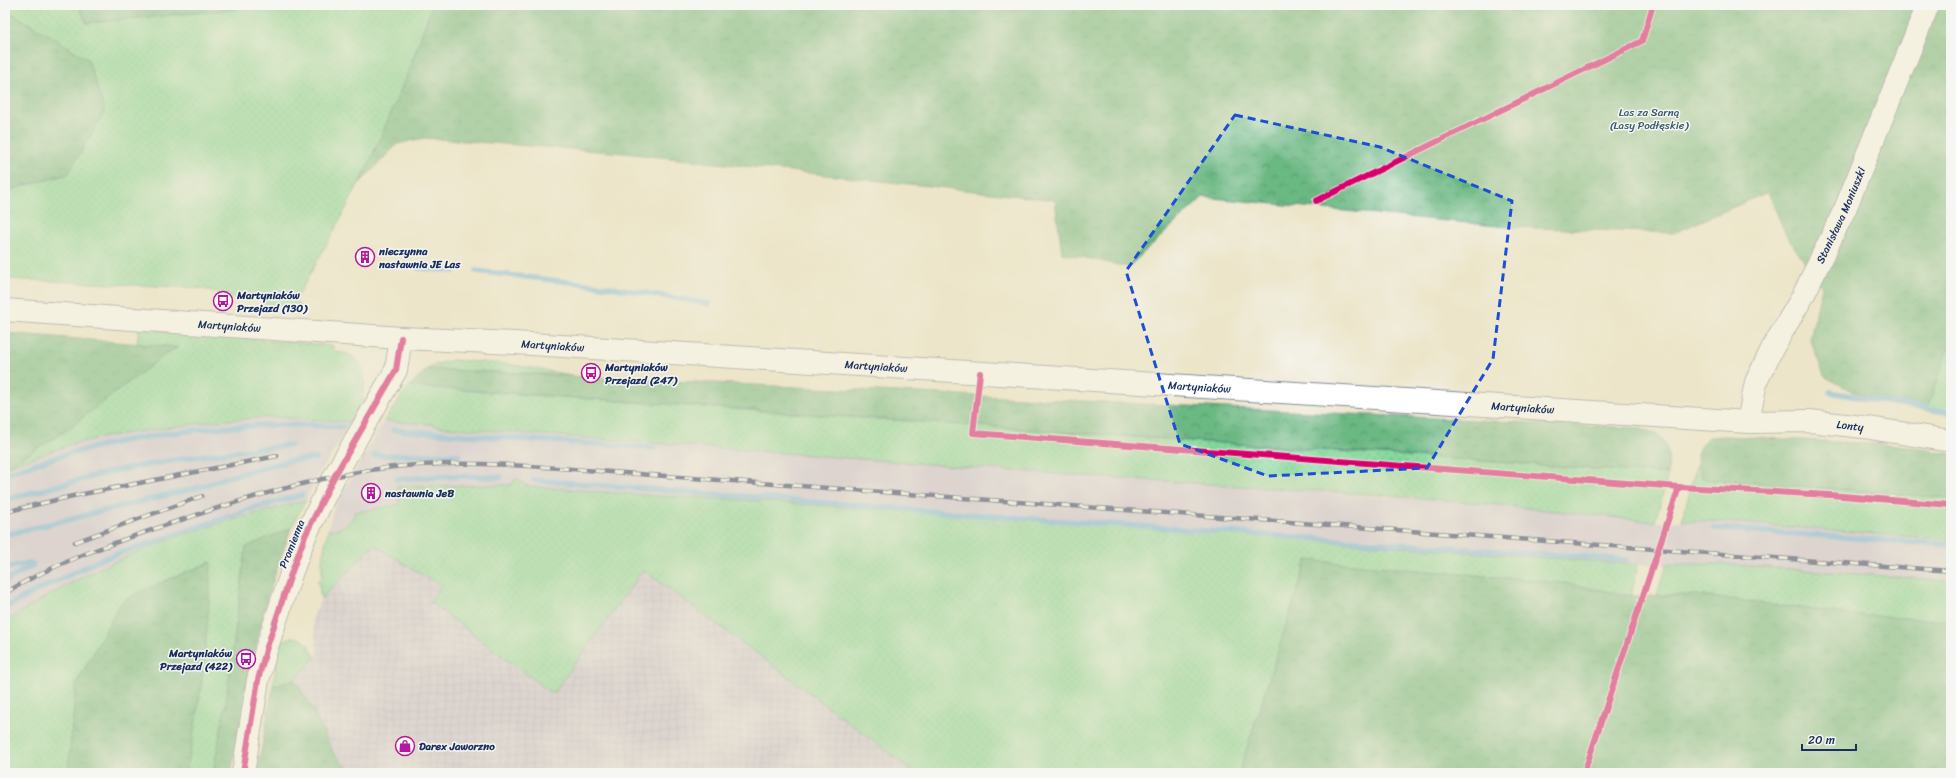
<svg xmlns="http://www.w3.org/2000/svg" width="1956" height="778" font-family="Sriracha,sans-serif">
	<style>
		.industrial { fill: url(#industrial-grid) }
		.railway { fill: #c9bfd7 }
		.grass { fill: url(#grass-dots); stroke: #4f847c }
		.forest { fill: url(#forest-crowns); stroke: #427470 }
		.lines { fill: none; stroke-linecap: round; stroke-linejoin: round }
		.stream { stroke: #6bafe0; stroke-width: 5.5 }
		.secondary-casing { stroke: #848a94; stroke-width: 24 }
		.secondary { stroke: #fff; stroke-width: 22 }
		.rail-casing { stroke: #1b2f5e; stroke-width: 4.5 }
		.rail { stroke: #f6f6f2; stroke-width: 3; stroke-dasharray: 9; stroke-linecap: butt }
		.cycleway-casing { stroke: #f6f6f2; stroke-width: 8 }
		.cycleway { stroke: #d6006c; stroke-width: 6 }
		.marked { fill: none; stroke: #1d4ed8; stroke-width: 3; stroke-dasharray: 8 5; stroke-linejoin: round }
		.labels { text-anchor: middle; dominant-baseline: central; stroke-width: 3; stroke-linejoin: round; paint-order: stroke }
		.park-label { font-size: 11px; fill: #35596d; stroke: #f6f6f2 }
		.street-label { font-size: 11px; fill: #1b2f5e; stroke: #f6f6f2 }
		.poi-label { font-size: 11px; font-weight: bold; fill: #1b2f5e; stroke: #f6f6f2; text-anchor: start }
	</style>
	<defs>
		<pattern id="industrial-grid" width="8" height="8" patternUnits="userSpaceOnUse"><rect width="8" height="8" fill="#c9bfd7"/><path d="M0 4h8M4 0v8" fill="none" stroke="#aca4bb"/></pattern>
		<pattern id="grass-dots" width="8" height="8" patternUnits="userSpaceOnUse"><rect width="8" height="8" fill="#83d89a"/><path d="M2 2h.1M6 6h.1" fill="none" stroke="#71ba87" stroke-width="1.8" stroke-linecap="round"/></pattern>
		<pattern id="forest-crowns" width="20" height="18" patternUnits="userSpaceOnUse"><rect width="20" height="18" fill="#6ab882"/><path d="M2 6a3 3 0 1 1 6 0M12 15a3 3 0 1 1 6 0" fill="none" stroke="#56966e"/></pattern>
	</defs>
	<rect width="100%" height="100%" fill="#f6f6f2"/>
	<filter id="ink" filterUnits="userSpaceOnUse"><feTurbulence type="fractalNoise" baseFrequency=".025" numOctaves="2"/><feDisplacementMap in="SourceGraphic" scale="8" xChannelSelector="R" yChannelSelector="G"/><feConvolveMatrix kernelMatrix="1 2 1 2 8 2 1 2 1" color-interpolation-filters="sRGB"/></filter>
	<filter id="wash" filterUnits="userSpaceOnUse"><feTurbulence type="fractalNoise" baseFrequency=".012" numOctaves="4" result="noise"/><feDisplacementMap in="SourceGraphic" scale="16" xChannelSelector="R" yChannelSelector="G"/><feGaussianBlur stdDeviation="0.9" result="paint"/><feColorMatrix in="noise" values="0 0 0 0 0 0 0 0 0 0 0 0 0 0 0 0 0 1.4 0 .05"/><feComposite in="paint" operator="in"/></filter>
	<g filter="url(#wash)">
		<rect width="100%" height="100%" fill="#ece5c9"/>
		<path class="industrial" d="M 516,478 L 778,669 L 916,773 L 352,773 L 333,752 L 312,708 L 295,680 L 318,654 L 312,619 L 321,599 L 374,544 Z"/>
		<g class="railway">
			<path d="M 269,417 L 352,422 L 319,474 L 306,500 L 169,539 L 92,572 L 60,589 L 5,622 L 5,468 L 75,443 L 116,435 L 239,418 Z"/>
			<path d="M 384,421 L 430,424 L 442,427 L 719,449 L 1499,505 L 1655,522 L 1714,521 L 1951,540 L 1951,581 L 1723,564 L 1638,565 L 1163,529 L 725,499 L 657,496 L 527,486 L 516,478 L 512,485 L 397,486 L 400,505 L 355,512 L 353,517 L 346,525 L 337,530 L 328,530 L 333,510 L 343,491 Z"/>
		</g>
		<g class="grass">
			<path d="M 5,5 L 78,5 L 87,23 L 237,9 L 238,5 L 432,5 C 420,42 407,78 392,114 C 364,178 329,240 295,301 L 306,311 L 263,303 L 263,298 L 251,296 L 250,300 L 217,297 L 228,294 L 198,288 L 5,279 L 5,191 L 68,174 L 88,59 L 5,9 Z"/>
			<path d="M 139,329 L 333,346 L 333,351 C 339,352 346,353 352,356 C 366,364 368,383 361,396 L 364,398 L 351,422 L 269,417 L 217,421 L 116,435 L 75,443 L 6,467 L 65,431 L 167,353 L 177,348 L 137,344 Z"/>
			<path d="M 1951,342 L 1951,413 L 1927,408 Z"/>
			<path d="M 453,360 L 508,364 L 572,375 L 427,369 L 437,364 Z"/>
			<path d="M 409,386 L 473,391 L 1668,474 L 1655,522 L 1499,505 L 1381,495 L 1070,475 L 442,427 L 430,424 L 384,421 Z"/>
			<path d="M 1697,463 L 1704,479 L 1951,498 L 1951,540 L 1714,521 L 1682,521 Z"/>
			<path d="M 516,478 L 527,486 L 657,496 L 725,499 L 1163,529 L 1638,565 L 1631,596 L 1563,583 L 1307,560 L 1239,773 L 916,773 L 778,669 L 643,570 L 553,694 L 430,602 L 441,586 L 374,545 L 321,599 L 318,580 L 322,578 L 322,560 L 328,530 C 340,530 351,524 355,512 L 399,505 L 397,486 L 511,485 Z"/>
			<path d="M 306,500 L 291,528 L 246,547 L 227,696 L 213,773 L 186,773 C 201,703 209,634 210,562 L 139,592 L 121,603 L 76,684 L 68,773 L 5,773 L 5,622 C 56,589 111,560 168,540 C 213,524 260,513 306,500 Z"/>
			<path d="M 1667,564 L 1723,564 L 1951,581 L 1951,621 L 1856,615 L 1695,595 L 1657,595 Z"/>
			<path d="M 293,637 C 306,638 309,646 315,657 L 295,680 L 273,686 L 279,647 L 283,640 Z"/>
		</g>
		<g class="forest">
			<path d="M 78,5 L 238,5 L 237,9 L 87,23 Z"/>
			<path d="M 432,5 L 1951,5 L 1951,342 L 1927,408 L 1853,392 L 1824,376 L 1810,338 L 1822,287 L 1786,235 L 1768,192 L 1674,233 L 1508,227 L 1203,197 L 1128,267 L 1062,253 L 1055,200 L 624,153 L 424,138 L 397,144 L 360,183 C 387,124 412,66 432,5 Z"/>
			<path d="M 5,9 L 88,59 L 105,111 L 68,174 L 5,191 Z"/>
			<path d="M 5,333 L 178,347 L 167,353 L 65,431 L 5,468 Z"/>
			<path d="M 427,369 L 1638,428 C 1668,435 1670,446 1668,474 L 409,386 Z"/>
			<path d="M 1725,436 L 1899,445 L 1951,454 L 1951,498 L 1704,479 C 1695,459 1693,453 1708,437 Z"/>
			<path d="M 291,528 L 267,598 L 246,690 L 231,773 L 213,773 L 227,696 L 246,547 Z"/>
			<path d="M 1307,560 L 1563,583 L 1631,596 L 1695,595 L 1856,615 L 1951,621 L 1951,773 L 1239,773 Z"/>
			<path d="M 211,562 C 208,634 201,703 186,773 L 68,773 L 76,684 L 121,603 L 139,592 Z"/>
			<path d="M 295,680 L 312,708 L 333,752 L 352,773 L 257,773 L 273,686 Z"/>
		</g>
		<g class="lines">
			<g class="stream">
				<path d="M 418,268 L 454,271"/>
				<path d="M 476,271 L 610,287 L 709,304"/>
				<path d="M 1830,392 L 1951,413"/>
				<path d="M 393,430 L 654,448"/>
				<path d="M 374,455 L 459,455"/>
				<path d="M 5,474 C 93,442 185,426 279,425 C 300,424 321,426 343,427"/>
				<path d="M 397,479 L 459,476 L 501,477"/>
				<path d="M 534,480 L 979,515 L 1626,560"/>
				<path d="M 5,500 L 113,471 L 192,457 L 291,445"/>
				<path d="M 1713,528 L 1951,545"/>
				<path d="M 5,535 L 204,486 L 224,478 L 294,460 L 316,458"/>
				<path d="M 5,568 L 30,563 L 33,564 L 32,566 L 5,581"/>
				<path d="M 6,607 L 34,592 L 100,560 L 254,508 L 302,495"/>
			</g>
		</g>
	</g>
	<g filter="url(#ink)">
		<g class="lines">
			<g class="secondary-casing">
				<g id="secondary">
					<path id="s1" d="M 5,310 L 401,338 L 515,343 L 1748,422 L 1810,421 L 1863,427 L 1951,441"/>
					<path id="s2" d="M 1748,422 L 1756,382 L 1772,349 L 1803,296 L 1845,209 L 1928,5"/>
					<path d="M 243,773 L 258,680 L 266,650 L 291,574 L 305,536 L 334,477 L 396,370 L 401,338"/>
				</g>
			</g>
			<use href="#secondary" class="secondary"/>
			<g class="rail-casing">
				<g id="rail">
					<path d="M 5,512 L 73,496 L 277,456"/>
					<path d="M 75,542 L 202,496"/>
					<path d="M 5,593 C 56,562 113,543 169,524 C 235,502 300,481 370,470 C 463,456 559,469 652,475 L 1951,571"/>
				</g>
			</g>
			<use href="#rail" class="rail"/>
			<g class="cycleway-casing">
				<g id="cycleway">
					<path d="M 1316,201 L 1642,41 L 1653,5"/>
					<path d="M 980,373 L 973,433 L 1679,487 L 1830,495 L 1951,505"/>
					<path d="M 243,773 L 258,680 L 266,650 L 291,574 L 305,536 L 334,477 L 396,370 L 401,338"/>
					<path d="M 1584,773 L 1679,487"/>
				</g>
			</g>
			<use href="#cycleway" class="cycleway"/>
		</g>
	</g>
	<path d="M0 0H1956V778H0ZM 1235,115 L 1380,147 L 1512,201 L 1493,359 L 1427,468 L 1268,476 L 1180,444 L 1126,271 Z" fill="#ece5c9" fill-opacity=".55" fill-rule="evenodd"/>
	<path class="marked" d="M 1235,115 L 1380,147 L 1512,201 L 1493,359 L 1427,468 L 1268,476 L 1180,444 L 1126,271 Z"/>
	<defs>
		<g id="building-ring" transform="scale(1)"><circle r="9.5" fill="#f6f6f2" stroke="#b5179e" stroke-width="1.5"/><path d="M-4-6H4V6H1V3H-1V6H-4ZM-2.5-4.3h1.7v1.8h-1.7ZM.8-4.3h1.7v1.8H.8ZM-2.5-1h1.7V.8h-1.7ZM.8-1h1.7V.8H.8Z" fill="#b5179e"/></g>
		<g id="bus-ring" transform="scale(1)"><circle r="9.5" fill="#f6f6f2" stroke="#b5179e" stroke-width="1.5"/><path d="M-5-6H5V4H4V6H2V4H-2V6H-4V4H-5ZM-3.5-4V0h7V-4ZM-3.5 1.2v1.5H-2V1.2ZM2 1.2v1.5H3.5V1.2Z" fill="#b5179e"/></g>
		<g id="shop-ring" transform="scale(1)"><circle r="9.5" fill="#f6f6f2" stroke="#b5179e" stroke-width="1.5"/><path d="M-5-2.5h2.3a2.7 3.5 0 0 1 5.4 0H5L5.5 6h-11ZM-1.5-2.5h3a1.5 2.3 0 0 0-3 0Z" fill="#b5179e"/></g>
	</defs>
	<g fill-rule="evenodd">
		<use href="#building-ring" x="365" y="257"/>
		<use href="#bus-ring" x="223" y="301"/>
		<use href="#bus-ring" x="591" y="373"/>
		<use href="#building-ring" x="371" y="493"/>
		<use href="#bus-ring" x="246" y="659"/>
		<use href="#shop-ring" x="405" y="746"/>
	</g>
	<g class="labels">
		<g class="park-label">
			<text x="1649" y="112">Las za Sarną<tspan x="1649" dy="13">(Lasy Podłęskie)</tspan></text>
		</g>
		<g class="street-label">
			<text stroke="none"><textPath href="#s2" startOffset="228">Stanisława Moniuszki</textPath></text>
			<text stroke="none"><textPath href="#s1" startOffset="225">Martyniaków</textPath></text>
			<text stroke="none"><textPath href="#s1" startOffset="549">Martyniaków</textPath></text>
			<text stroke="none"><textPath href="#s1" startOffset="873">Martyniaków</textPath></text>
			<text stroke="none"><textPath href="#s1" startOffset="1197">Martyniaków</textPath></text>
			<text stroke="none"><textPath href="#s1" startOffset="1521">Martyniaków</textPath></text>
			<text stroke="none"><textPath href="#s1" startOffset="1849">Lonty</textPath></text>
			<text transform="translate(292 544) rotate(-68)">Promienna</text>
		</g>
		<g class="poi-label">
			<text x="379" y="251">nieczynna<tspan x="379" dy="13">nastawnia JE Las</tspan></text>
			<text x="237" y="295">Martyniaków<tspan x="237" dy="13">Przejazd (130)</tspan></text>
			<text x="605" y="367">Martyniaków<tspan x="605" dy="13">Przejazd (247)</tspan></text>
			<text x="385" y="493">nastawnia JeB</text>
			<text x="232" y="653" text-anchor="end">Martyniaków<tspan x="232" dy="13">Przejazd (422)</tspan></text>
			<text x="419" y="746">Darex Jaworzno</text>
		</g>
	</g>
	<rect width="1956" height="778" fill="none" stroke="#f6f6f2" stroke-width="20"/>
	<path d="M1802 744v6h54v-6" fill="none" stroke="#1b2f5e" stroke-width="2"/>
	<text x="1808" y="744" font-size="12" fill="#1b2f5e" stroke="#f6f6f2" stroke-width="3" paint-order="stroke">20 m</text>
</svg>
